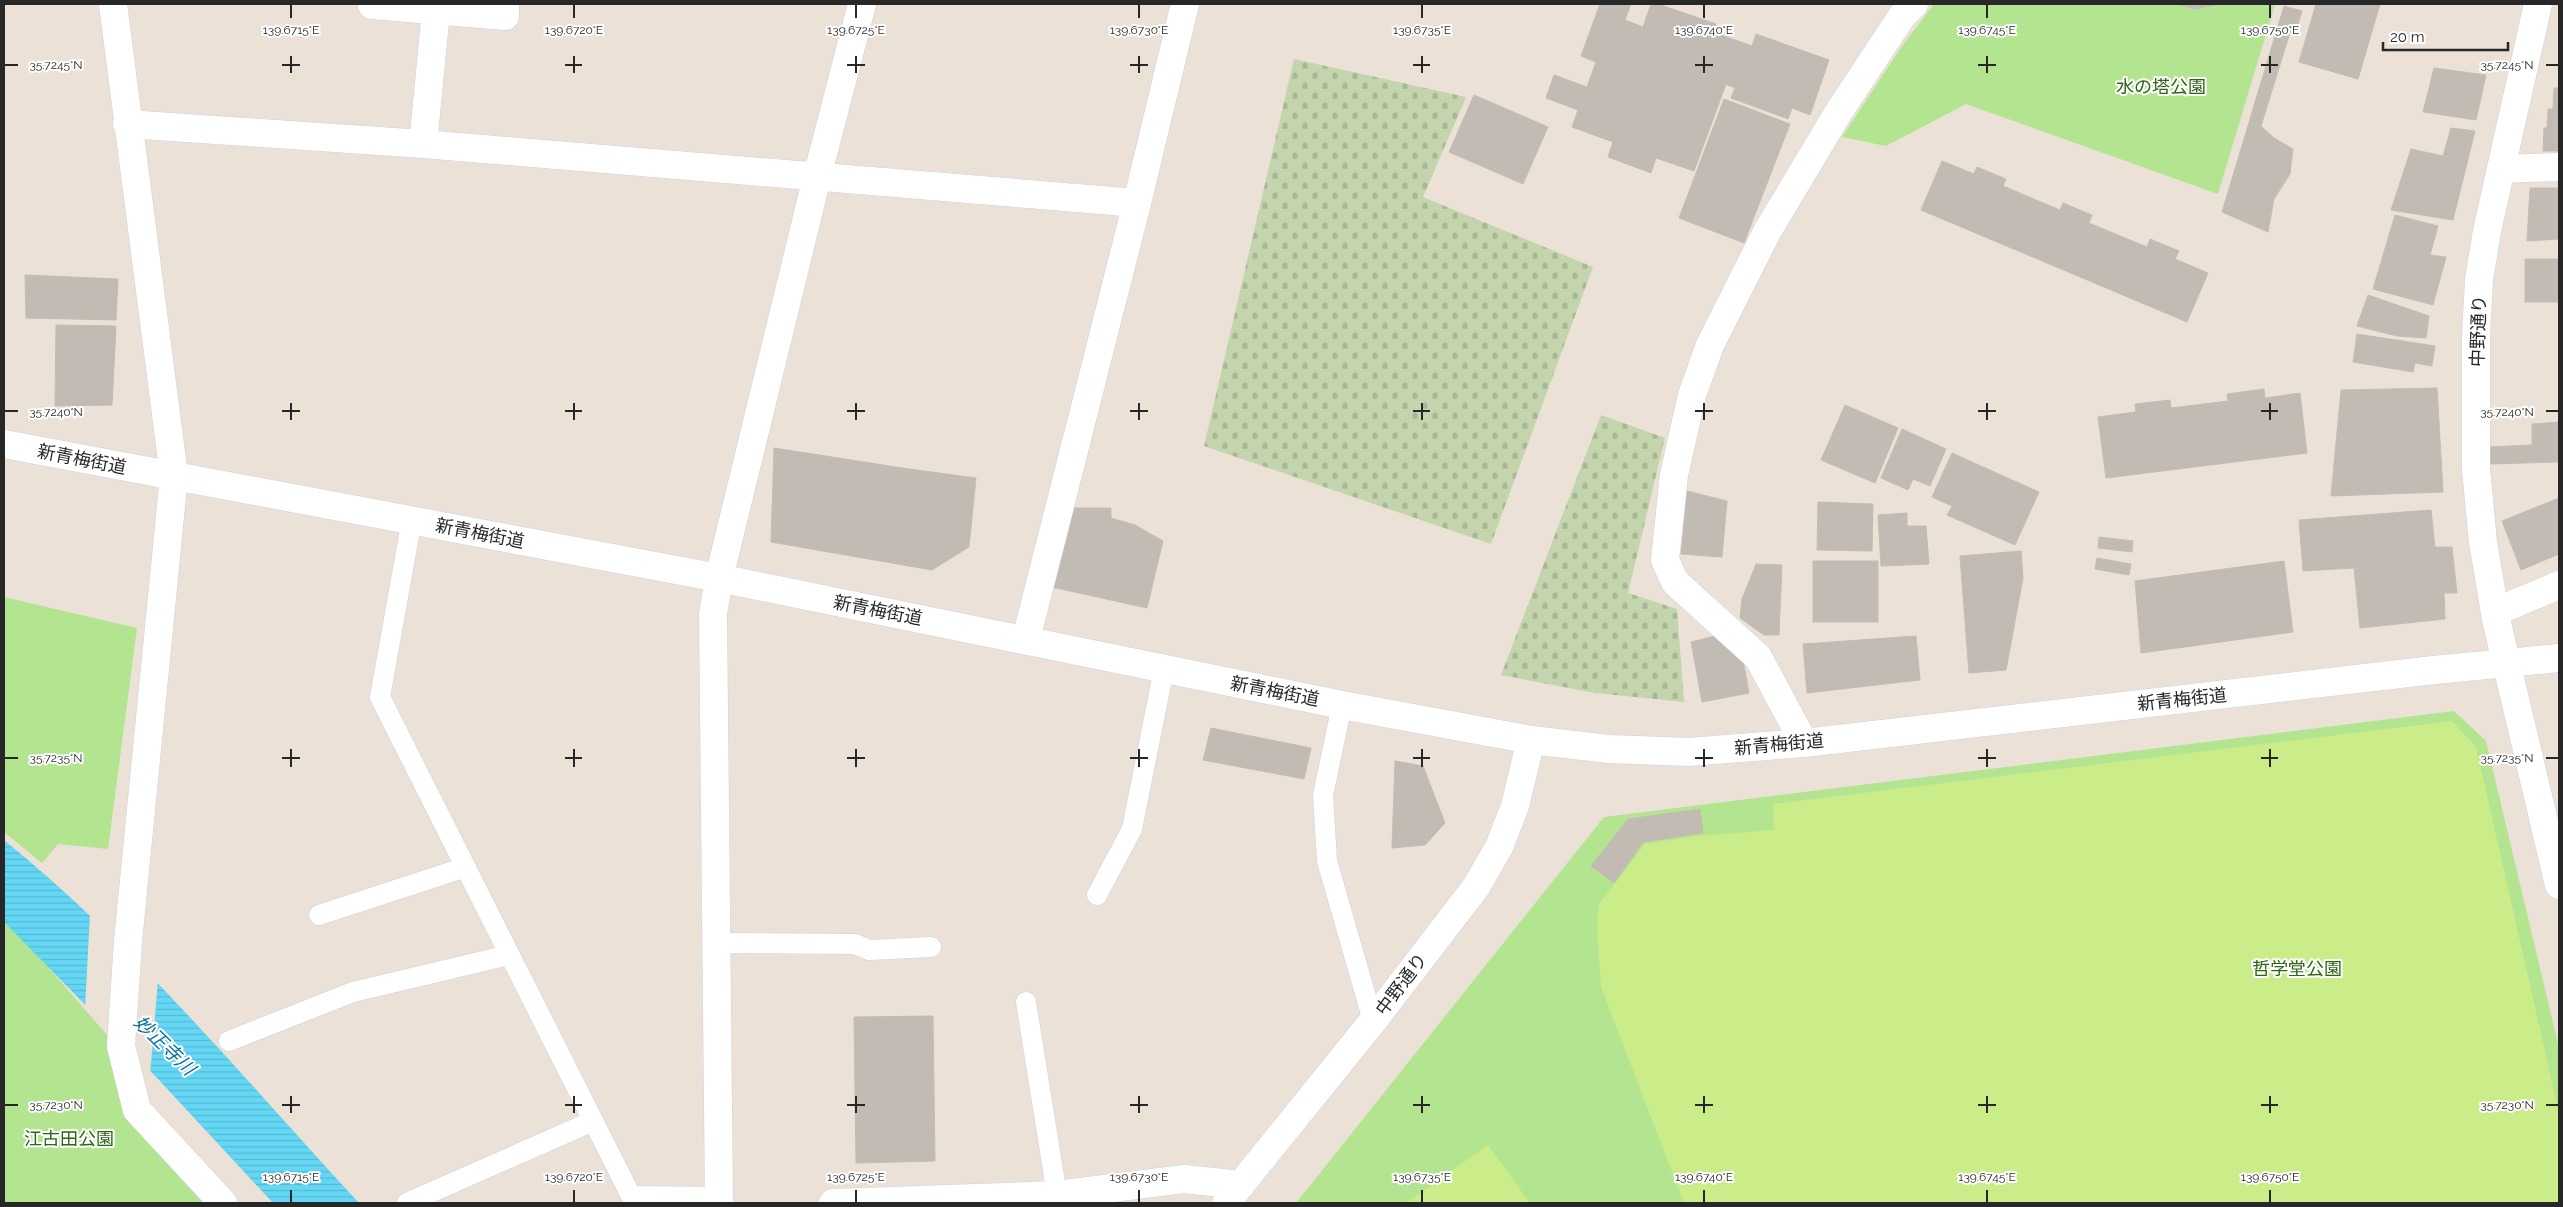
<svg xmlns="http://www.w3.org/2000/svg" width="2563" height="1207" font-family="Raleway,'Noto Sans JP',sans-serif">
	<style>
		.grass { fill: #b3e590 }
		.cemetery { fill: url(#cemetery-stones) }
		.pitch { fill: #caed8a }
		.water { fill: url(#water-rules) }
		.pier { fill: #ebe1d7 }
		.building { fill: #c2bbb4; stroke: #c6bdb1 }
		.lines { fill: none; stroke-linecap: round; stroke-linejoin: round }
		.lane-casing { stroke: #ccd2e1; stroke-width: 21 }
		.street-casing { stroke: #ccd2e1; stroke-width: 29 }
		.secondary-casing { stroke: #ccd2e1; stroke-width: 29 }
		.lane { stroke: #fff; stroke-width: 20 }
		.street { stroke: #fff; stroke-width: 28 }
		.secondary { stroke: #fff; stroke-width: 28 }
		.ticks { fill: none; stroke: #272727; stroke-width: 2 }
		.labels { text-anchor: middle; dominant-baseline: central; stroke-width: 4; stroke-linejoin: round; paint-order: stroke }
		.park-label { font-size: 18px; fill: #2b6515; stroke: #fff }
		.street-label { font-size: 18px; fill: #272727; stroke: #fff }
		.water-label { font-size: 19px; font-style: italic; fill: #07729b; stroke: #fff }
		.ticks-label { font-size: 12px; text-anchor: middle; fill: #272727; stroke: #fff; stroke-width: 4; stroke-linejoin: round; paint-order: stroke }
	</style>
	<defs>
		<pattern id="cemetery-stones" width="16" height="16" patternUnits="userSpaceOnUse" patternTransform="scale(1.25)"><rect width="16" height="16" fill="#c4d5ad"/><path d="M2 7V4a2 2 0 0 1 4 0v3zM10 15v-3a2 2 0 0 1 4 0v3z" fill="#a8b795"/></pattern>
		<pattern id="water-rules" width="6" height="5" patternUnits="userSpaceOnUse" patternTransform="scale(1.25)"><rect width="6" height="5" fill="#63d7f4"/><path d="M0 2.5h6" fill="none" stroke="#56b9d1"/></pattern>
	</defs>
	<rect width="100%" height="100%" fill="#ebe1d7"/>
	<g class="grass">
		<path d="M 1934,4 L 2275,4 L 2218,194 L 1966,104 L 1886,146 L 1842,137 L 1902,46 Z"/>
		<path d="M 4,597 L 137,628 L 108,849 L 58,844 L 42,863 L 4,832 Z"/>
		<path d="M 2454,711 L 2486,741 L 2559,1048 L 2559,1203 L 1296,1203 L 1604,817 Z"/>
		<path d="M 4,916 L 107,1035 L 130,1118 L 211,1203 L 4,1203 Z"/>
	</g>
	<g class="cemetery">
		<path d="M 1294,59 L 1466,97 L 1423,197 L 1593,267 L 1491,544 L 1204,446 Z"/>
		<path d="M 1601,415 L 1665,438 L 1628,593 L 1677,609 L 1684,702 L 1595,693 L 1501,675 Z"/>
	</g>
	<g class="pitch">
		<path d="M 2452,721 L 2476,747 L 2559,1113 L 2559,1203 L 1684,1203 L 1601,987 L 1597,928 L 1598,906 L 1645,844 L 1697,836 L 1774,830 L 1773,804 Z"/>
		<path d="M 1488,1145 L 1530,1203 L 1406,1203 Z"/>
	</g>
	<path class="water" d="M 4,840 C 134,945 245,1080 359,1203 L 273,1203 L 159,1080 L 4,922 Z"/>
	<path class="pier" d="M 90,914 L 158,981 L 150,1075 L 85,1009 Z"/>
	<g class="building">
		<path d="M 1600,4 L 1631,4 L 1625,20 L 1643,27 L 1651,4 L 1658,4 L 1716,24 L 1713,32 L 1752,46 L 1756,34 L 1829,60 L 1810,115 L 1792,108 L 1788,119 L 1731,98 L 1735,88 L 1726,84 L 1694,171 L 1656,158 L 1651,173 L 1608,157 L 1613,142 L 1572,127 L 1578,110 L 1546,98 L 1554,75 L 1587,87 L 1596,62 L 1581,56 Z"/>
		<path d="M 2177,4 L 2220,4 L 2194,9 Z"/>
		<path d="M 2316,4 L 2380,4 L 2358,79 L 2299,62 Z"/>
		<path d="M 2284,6 L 2302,11 L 2298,24 L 2293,23 L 2261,126 L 2274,138 L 2293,149 L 2290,174 L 2274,199 L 2268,232 L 2222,212 Z"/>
		<path d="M 2434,68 L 2486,75 L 2476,120 L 2423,112 Z"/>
		<path d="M 2554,88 L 2559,88 L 2559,151 L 2543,151 L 2544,128 L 2547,128 L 2548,109 L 2553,109 Z"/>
		<path d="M 1474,95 L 1548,127 L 1523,184 L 1449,152 Z"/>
		<path d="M 1724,99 L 1790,124 L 1744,243 L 1679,218 Z"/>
		<path d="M 2451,128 L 2475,131 L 2453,220 L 2391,210 L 2411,149 L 2443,156 Z"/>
		<path d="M 1942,161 L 1974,174 L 1977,167 L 2006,179 L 2003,186 L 2060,210 L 2063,203 L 2092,215 L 2089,223 L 2147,247 L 2150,239 L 2179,251 L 2175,259 L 2208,273 L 2187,322 L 1921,210 Z"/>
		<path d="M 2530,188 L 2559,188 L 2559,239 L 2527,241 Z"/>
		<path d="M 2395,215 L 2438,226 L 2430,255 L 2446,257 L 2433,305 L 2373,289 Z"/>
		<rect x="2525" y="259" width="34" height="43"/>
		<path d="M 25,275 L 118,279 L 116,320 L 26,318 Z"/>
		<path d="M 2368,295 L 2429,316 L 2426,338 L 2397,336 L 2357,326 Z"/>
		<path d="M 56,325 L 116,326 L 112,405 L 55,406 Z"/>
		<path d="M 2357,334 L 2435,346 L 2432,366 L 2415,363 L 2413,372 L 2353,362 Z"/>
		<path d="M 2437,388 L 2443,492 L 2331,496 L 2341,390 Z"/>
		<path d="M 2264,389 L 2265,398 L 2300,393 L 2307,453 L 2106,478 L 2098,417 L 2136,412 L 2135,404 L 2170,400 L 2171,408 L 2228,401 L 2227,394 Z"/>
		<path d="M 1845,405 L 1898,428 L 1875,483 L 1821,460 Z"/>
		<path d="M 2559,422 L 2559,462 L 2491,464 L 2489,447 L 2532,445 L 2532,424 Z"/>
		<path d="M 1902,429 L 1946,449 L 1930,486 L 1913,479 L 1908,490 L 1881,478 Z"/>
		<path d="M 774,448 L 909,469 L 969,547 L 932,570 L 771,542 Z"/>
		<path d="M 1952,453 L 2039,492 L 2015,545 L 1947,515 L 1952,506 L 1932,497 Z"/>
		<path d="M 909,469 L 976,478 L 969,547 Z"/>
		<path d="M 1687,491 L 1727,501 L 1722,557 L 1681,554 Z"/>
		<path d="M 2559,498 L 2559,554 L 2521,570 L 2502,521 Z"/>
		<path d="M 1818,502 L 1873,504 L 1872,551 L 1817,550 Z"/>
		<path d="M 1073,508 L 1111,508 L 1111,518 L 1135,525 L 1163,541 L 1147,608 L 1052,587 Z"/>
		<path d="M 2431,510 L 2435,547 L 2452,547 L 2457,593 L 2444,593 L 2445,619 L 2360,628 L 2354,568 L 2303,571 L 2299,520 Z"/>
		<path d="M 1907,513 L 1907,526 L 1926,526 L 1929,564 L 1881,566 L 1878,515 Z"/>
		<path d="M 2099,537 L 2133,541 L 2132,552 L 2098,548 Z"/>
		<path d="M 2021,551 L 2023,578 L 2006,670 L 1969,673 L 1960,556 Z"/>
		<path d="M 2097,558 L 2131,564 L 2129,575 L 2095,569 Z"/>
		<rect x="1813" y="561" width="65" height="61"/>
		<path d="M 2284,561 L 2293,632 L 2141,653 L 2135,581 Z"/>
		<path d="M 1756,564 L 1782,565 L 1779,635 L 1764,635 L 1740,618 L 1742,599 Z"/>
		<path d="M 1719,635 L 1743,660 L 1749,693 L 1702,702 L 1691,642 Z"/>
		<path d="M 1916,636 L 1920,680 L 1807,693 L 1803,644 Z"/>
		<path d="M 1211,728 L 1311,748 L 1304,779 L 1203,760 Z"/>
		<path d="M 1395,761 L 1423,766 L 1445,823 L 1425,845 L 1392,848 Z"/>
		<path d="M 1700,809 L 1703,833 L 1643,842 L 1614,883 L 1591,866 L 1628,819 Z"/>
		<path d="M 933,1016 L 935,1161 L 856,1163 L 854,1017 Z"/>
	</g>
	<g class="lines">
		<g class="lane-casing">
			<g id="lane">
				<path d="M 412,519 L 380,697 L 631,1196 L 718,1197"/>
				<path d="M 1342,705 L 1323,795 L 1327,861 L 1373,1021"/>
				<path d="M 1097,895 L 1132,829 L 1164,669"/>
				<path d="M 319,915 L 466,867"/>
				<path d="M 716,943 L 855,944 L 869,950 L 931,947"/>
				<path d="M 1026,1002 L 1057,1195"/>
				<path d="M 229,1041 L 353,992 L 509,955"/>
				<path d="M 407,1203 L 593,1121"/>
			</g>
		</g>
		<g class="street-casing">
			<g id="street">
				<path d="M 113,4 L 174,476 L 128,941 L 121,1046 L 137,1110 L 223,1203"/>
				<path d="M 372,5 L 505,16 L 505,4"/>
				<path d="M 127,124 L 423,144 L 1137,203"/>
				<path d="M 423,144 L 436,11"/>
				<path d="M 2501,169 L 2559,167"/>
				<path d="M 2495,612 L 2559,585"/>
				<path d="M 1026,639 L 1137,203 L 1185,4"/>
				<path d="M 1804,743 L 1758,657 L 1675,582 L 1665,560 L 1674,475 L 1692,395 L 1710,345 L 1768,230 L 1838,113 L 1902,16 L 1914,4"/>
				<path d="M 833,1203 L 1057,1195 L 1184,1179 L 1241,1185"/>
			</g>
		</g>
		<g class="secondary-casing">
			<g id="secondary">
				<path d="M 2538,4 L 2487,231 L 2479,280 L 2476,335 L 2476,469 L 2483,542 L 2496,619 L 2559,885"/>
				<path d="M 4,444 L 719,578 L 1342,705 L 1531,740 L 1609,749 L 1689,752 L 1804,743 L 2434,670 L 2559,658"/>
				<path d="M 719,1203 L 713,614 L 719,578 L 817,177 L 862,4"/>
				<path d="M 1226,1203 L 1373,1021 L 1476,887 L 1499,847 L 1515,806 L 1531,740"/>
			</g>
		</g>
		<use href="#lane" class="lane"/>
		<use href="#street" class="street"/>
		<use href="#secondary" class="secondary"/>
	</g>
	<path class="ticks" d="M 291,5 L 291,18M 574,5 L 574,18M 856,5 L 856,18M 1139,5 L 1139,18M 1422,5 L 1422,18M 1704,5 L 1704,18M 1987,5 L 1987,18M 2270,5 L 2270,18M 291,56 L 291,73M 574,56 L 574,73M 856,56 L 856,73M 1139,56 L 1139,73M 1422,56 L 1422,73M 1704,56 L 1704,73M 1987,56 L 1987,73M 2270,56 L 2270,73M 5,65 L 18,65M 282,65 L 300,65M 565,65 L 582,65M 847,65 L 865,65M 1130,65 L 1148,65M 1413,65 L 1430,65M 1695,65 L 1713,65M 1978,65 L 1996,65M 2261,65 L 2278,65M 2546,65 L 2558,65M 291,403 L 291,420M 574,403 L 574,420M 856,403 L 856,420M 1139,403 L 1139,420M 1422,403 L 1422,420M 1704,403 L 1704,420M 1987,403 L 1987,420M 2270,403 L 2270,420M 5,411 L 18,411M 282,411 L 300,411M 565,411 L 582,411M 847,411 L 865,411M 1130,411 L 1148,411M 1413,411 L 1430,411M 1695,411 L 1713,411M 1978,411 L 1996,411M 2261,411 L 2278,411M 2546,411 L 2558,411M 291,749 L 291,767M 574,749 L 574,767M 856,749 L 856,767M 1139,749 L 1139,767M 1422,749 L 1422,767M 1704,749 L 1704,767M 1987,749 L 1987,767M 2270,749 L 2270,767M 5,758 L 18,758M 282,758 L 300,758M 565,758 L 582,758M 847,758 L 865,758M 1130,758 L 1148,758M 1413,758 L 1430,758M 1695,758 L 1713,758M 1978,758 L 1996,758M 2261,758 L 2278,758M 2546,758 L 2558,758M 291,1096 L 291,1113M 574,1096 L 574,1113M 856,1096 L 856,1113M 1139,1096 L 1139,1113M 1422,1096 L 1422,1113M 1704,1096 L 1704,1113M 1987,1096 L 1987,1113M 2270,1096 L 2270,1113M 5,1105 L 18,1105M 282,1105 L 300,1105M 565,1105 L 582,1105M 847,1105 L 865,1105M 1130,1105 L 1148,1105M 1413,1105 L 1430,1105M 1695,1105 L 1713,1105M 1978,1105 L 1996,1105M 2261,1105 L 2278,1105M 2546,1105 L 2558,1105M 291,1190 L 291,1202M 574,1190 L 574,1202M 856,1190 L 856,1202M 1139,1190 L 1139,1202M 1422,1190 L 1422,1202M 1704,1190 L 1704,1202M 1987,1190 L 1987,1202M 2270,1190 L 2270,1202"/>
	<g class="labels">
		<g class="park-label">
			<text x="2161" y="86">水の塔公園</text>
			<text x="2297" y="968">哲学堂公園</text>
			<text x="69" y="1138">江古田公園</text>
		</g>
		<g class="street-label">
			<text transform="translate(2478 331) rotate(-88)">中野通り</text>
			<text transform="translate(82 459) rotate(11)">新青梅街道</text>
			<text transform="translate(480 533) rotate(11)">新青梅街道</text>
			<text transform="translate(878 610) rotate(11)">新青梅街道</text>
			<text transform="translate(1275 691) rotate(11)">新青梅街道</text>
			<text transform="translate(2182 699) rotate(-6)">新青梅街道</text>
			<text transform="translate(1779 744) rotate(-5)">新青梅街道</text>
			<text transform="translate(1401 984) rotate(-53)">中野通り</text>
		</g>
		<g class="water-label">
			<text transform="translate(165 1045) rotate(44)">妙正寺川</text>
		</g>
	</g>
	<g class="ticks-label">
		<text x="291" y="34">139.6715°E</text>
		<text x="574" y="34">139.6720°E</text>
		<text x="856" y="34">139.6725°E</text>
		<text x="1139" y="34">139.6730°E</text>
		<text x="1422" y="34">139.6735°E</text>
		<text x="1704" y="34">139.6740°E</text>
		<text x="1987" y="34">139.6745°E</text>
		<text x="2270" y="34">139.6750°E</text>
		<text x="56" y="69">35.7245°N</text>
		<text x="2507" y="69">35.7245°N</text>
		<text x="56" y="416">35.7240°N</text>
		<text x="2507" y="416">35.7240°N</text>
		<text x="56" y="762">35.7235°N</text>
		<text x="2507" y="762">35.7235°N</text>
		<text x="56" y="1109">35.7230°N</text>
		<text x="2507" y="1109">35.7230°N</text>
		<text x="291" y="1181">139.6715°E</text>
		<text x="574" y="1181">139.6720°E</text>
		<text x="856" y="1181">139.6725°E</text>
		<text x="1139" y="1181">139.6730°E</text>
		<text x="1422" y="1181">139.6735°E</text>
		<text x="1704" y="1181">139.6740°E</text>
		<text x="1987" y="1181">139.6745°E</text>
		<text x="2270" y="1181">139.6750°E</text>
	</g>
	<rect width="2563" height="1207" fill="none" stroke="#272727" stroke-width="10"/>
	<path d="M2383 42v8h125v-8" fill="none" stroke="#272727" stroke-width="2.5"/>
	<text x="2390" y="42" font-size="15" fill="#272727" stroke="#ffffff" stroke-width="4" paint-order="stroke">20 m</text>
</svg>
